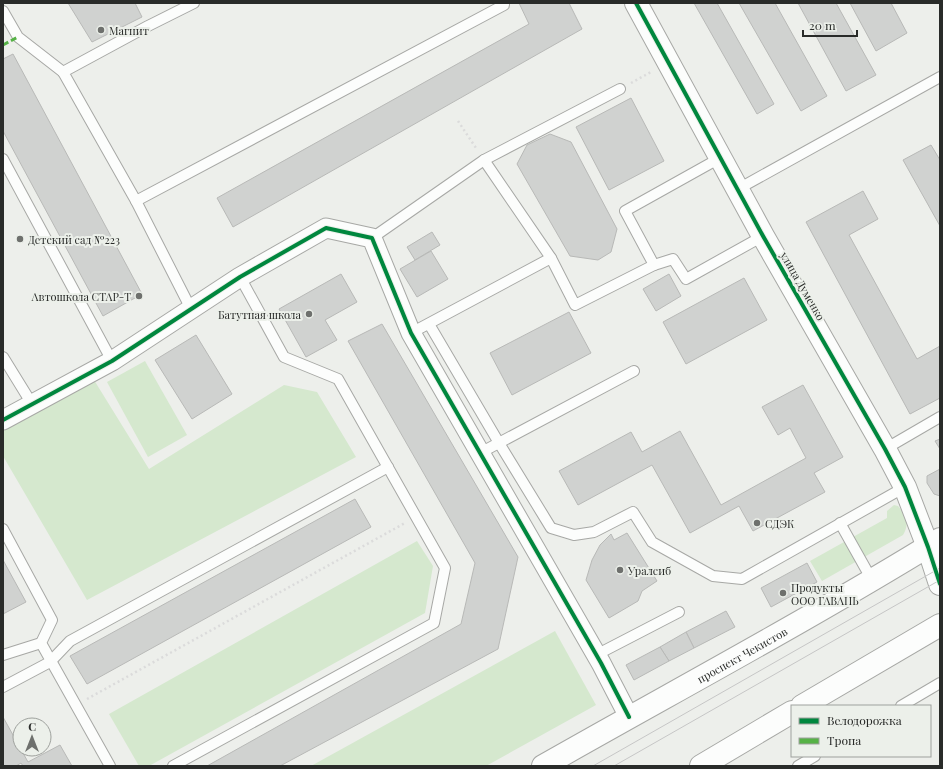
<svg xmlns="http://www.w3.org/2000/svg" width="943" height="769" font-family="'Playfair Display',serif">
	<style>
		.green { fill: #d5e8ce }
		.building { fill: #d0d2d0; stroke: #b8b9b7 }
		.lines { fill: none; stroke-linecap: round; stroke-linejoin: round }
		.service-casing { stroke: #a7a8a5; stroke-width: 12 }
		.minor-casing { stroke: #a7a8a5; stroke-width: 21 }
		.tertiary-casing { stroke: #a7a8a5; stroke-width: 24 }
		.secondary-casing { stroke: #a7a8a5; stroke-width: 24 }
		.path { stroke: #dbdbdb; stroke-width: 2.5; stroke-dasharray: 2 3; stroke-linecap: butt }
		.service { stroke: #fcfdfc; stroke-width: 10 }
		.minor { stroke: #fcfdfc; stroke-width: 19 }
		.tertiary { stroke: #fcfdfc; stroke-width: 22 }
		.secondary { stroke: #fcfdfc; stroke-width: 22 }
		.tram { stroke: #c6c6c6; stroke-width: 1 }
		.quiet { stroke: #56b246; stroke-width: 3; stroke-dasharray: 6 3; stroke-linecap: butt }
		.cycleway-casing { stroke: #ecf0ea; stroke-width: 6 }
		.cycleway { stroke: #00873e; stroke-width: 4 }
		.poi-dot { fill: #6e706d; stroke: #ecf0ea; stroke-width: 1.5 }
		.labels { text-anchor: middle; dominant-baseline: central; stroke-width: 4; stroke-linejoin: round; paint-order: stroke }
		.poi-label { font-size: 11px; fill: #292b29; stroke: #ecf0ea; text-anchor: start }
		.street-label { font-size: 11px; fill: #292b29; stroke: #ecf0ea }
	</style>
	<rect width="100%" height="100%" fill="#edefeb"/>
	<g class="green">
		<path d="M 145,361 L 187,435 L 148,457 L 107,382 Z"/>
		<path d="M 94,380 L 149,469 L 284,385 L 317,392 L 356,457 L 87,600 L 3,456 L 3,430 Z"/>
		<path d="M 894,505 L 898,506 C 906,516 910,523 903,535 L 822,581 L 810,561 L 887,518 L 887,511 Z"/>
		<path d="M 417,541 L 433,566 L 425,613 L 149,766 L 139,766 L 109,714 Z"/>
		<path d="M 555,631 L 596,705 L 486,766 L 311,766 Z"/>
	</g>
	<g class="building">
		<path d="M 68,3 L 135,3 L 142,17 L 92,42 Z"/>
		<path d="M 519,3 L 569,3 L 582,29 L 233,227 L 217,198 L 529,24 Z"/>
		<path d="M 694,3 L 717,3 L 774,104 L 757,114 Z"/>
		<path d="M 739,3 L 775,3 L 827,96 L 801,111 Z"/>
		<path d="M 798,3 L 836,3 L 876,75 L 846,91 Z"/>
		<path d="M 850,3 L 891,3 L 907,33 L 876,51 Z"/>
		<path d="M 13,54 L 142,294 L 103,316 L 3,131 L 3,59 Z"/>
		<path d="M 631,98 L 664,161 L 609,190 L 576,127 Z"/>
		<path d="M 550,134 L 571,142 L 617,229 L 611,252 L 598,260 L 570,256 L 517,164 L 527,145 Z"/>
		<path d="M 931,145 L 940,160 L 940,226 L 903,160 Z"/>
		<path d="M 863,191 L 878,219 L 849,235 L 917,359 L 940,346 L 940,398 L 910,414 L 806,222 Z"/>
		<path d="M 432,232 L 440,245 L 415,260 L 407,247 Z"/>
		<path d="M 431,251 L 448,279 L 417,297 L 400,269 Z"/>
		<path d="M 341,274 L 357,302 L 325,320 L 337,340 L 306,357 L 279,309 Z"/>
		<path d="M 669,274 L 681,296 L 656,311 L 643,289 Z"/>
		<path d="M 744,278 L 767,320 L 686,364 L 663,322 Z"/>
		<path d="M 569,312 L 591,353 L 512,395 L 490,353 Z"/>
		<path d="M 382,324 L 518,557 L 498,649 L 280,766 L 207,766 L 461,624 L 475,563 L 348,341 Z"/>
		<path d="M 196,335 L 232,394 L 192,419 L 155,360 Z"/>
		<path d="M 803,385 L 843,457 L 814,473 L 825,492 L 753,531 L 739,506 L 690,533 L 652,465 L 578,505 L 559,471 L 631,432 L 642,452 L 680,431 L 721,505 L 806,458 L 790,428 L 778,435 L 762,407 Z"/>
		<path d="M 940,439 L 940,449 L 935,441 Z"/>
		<path d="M 940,469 L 940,496 L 934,494 L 927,483 L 927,476 Z"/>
		<path d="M 355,499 L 371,527 L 87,684 L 70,656 Z"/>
		<path d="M 627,533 L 657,581 L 642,591 L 638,601 L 609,618 L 586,580 L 592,560 L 600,545 L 611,534 L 614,540 Z"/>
		<path d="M 3,560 L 26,602 L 3,614 Z"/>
		<path d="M 807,563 L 817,582 L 771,607 L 761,588 Z"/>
		<path d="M 726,611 L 735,627 L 694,648 L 686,632 Z"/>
		<path d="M 686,632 L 694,648 L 669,661 L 660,647 Z"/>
		<path d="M 660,647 L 669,661 L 634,680 L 626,665 Z"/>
		<path d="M 3,717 L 28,762 L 60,745 L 72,766 L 23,766 L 21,763 L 16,766 L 3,766 Z"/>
	</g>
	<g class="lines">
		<g class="service-casing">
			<g id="service">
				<path d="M 3,11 L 18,37 L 63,72"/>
				<path d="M 3,159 L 112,361"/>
				<path d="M 484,160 L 551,258 L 575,305 L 654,265 L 673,259 L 686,279 L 763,236"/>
				<path d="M 738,189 L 940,77"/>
				<path d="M 136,201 L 63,72 L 148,26 L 194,3"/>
				<path d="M 372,238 L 484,160 L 620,89"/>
				<path d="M 654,265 L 625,211 L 720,158"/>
				<path d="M 191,309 L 136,201 L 504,5 L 504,3"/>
				<path d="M 429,324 L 499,443 L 551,528 L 574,535 L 594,532 L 633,512 L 652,542 L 713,576 L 742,579 L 905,487"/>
				<path d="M 411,333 L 551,258"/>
				<path d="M 3,357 L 32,404"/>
				<path d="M 885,449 L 940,417"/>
				<path d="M 480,453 L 634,371"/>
				<path d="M 840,523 L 872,580"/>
				<path d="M 3,529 L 52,620 L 41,643 L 110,766"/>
				<path d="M 3,655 L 41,643"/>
				<path d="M 596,655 L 679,612"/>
				<path d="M 3,687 L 50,662 L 70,641 L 388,467"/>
				<path d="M 901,706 L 940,683"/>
				<path d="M 173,766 L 434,623 L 445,568 L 338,379 L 284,357 L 240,277"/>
				<path d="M 798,766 L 815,756"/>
			</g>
		</g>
		<g class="minor-casing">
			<path id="minor" d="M 3,420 L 112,361 L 240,277 L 326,228 L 372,238 L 411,333 L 601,663 L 629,717"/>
		</g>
		<g class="tertiary-casing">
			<path id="tertiary" d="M 636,3 L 763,236 L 885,449 L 905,487 L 928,547 L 940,584"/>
		</g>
		<g class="secondary-casing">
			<g id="secondary">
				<path d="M 802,706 L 940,625"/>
				<path id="s1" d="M 543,766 C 675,691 810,619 940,539"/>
				<path d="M 701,766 L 792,712"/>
			</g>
		</g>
		<g class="path">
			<path d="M 631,83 L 651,72"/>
			<path d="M 458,121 L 476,148"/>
			<path d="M 87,699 L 405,523"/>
		</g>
		<use href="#service" class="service"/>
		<use href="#minor" class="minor"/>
		<use href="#tertiary" class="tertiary"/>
		<use href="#secondary" class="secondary"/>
		<g class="tram">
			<path d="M 593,766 L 940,568"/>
			<path d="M 614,766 L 940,580"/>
		</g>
		<path class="quiet" d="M 3,45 L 18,37"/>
		<g class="cycleway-casing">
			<g id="cycleway">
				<path d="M 636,3 L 763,236 L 885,449 L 905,487 L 928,547 L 940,584"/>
				<path d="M 3,420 L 112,361 L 240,277 L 326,228 L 372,238 L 411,333 L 601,663 L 629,717"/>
			</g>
		</g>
		<use href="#cycleway" class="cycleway"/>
	</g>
	<g class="poi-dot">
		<circle cx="101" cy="30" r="4"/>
		<circle cx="20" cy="239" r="4"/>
		<circle cx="139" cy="296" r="4"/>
		<circle cx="309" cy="314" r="4"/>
		<circle cx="757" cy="523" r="4"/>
		<circle cx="620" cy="570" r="4"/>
		<circle cx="783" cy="593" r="4"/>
	</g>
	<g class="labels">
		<g class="poi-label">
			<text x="109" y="30">Магнит</text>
			<text x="28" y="239">Детский сад №223</text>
			<text x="131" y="296" text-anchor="end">Автошкола СТАР-Т</text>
			<text x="301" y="314" text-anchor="end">Батутная школа</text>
			<text x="765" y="523">СДЭК</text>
			<text x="628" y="570">Уралсиб</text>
			<text x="791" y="587">Продукты<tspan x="791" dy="13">ООО ГАВАНЬ</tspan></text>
		</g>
		<g class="street-label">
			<text transform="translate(803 286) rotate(60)">улица Думенко</text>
			<text stroke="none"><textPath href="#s1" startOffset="228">проспект Чекистов</textPath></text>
		</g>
	</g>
	<rect width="943" height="769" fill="none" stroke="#292b29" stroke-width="8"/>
	<rect x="791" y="705" width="140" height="52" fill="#ecf0ea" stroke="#9ea19d"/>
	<rect x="799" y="718" width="20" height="6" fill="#00873e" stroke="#9ea19d"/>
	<text x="827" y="725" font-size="12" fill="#292b29">Велодорожка</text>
	<rect x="799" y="738" width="20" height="6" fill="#56b246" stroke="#9ea19d"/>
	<text x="827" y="745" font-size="12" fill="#292b29">Тропа</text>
	<g transform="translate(32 737)"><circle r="19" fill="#ecf0ea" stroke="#9ea19d"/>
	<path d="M0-3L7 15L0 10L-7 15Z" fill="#6e706d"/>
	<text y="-6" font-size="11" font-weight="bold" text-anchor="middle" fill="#292b29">С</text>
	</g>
	<path d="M803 30v6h54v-6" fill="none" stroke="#292b29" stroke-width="2"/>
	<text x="809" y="30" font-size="12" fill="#292b29" stroke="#ecf0ea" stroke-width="3" paint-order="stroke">20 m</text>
</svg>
